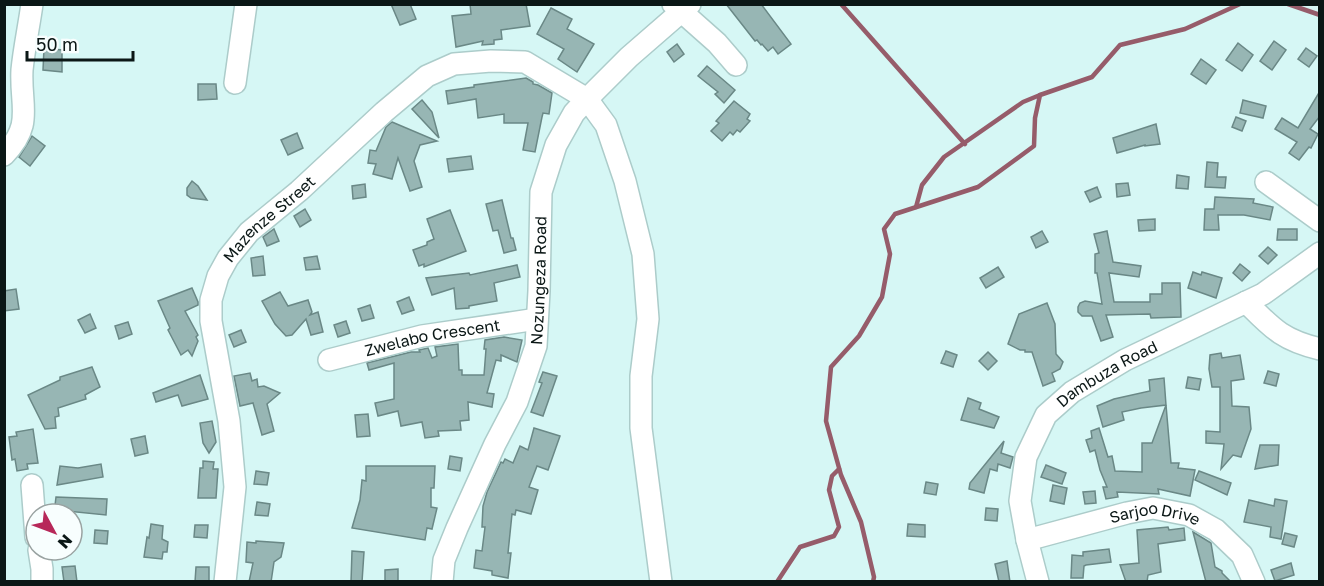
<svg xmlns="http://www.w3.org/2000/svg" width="1324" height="586" font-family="'Golos Text',sans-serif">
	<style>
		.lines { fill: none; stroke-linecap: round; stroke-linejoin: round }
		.stream { stroke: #965c6a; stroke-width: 4.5 }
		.building { fill: #97b6b4; stroke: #6a8886; stroke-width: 1.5 }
		.minor-casing { stroke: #acccca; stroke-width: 24 }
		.minor { stroke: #fff; stroke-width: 21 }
		.labels { text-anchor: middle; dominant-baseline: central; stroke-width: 6; stroke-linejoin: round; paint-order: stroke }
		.street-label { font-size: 16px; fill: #0b1716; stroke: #f8fefe }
	</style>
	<rect width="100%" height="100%" fill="#d6f7f5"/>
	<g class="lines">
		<g class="stream">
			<path d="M 841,4 L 965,144"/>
			<path d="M 1288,4 L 1320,15"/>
			<path d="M 916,207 L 922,185 L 944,157 L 1023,102 L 1040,95"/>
			<path d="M 777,582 L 800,547 L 834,536 L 839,527 L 829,490 L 832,476 L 839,469"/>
			<path d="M 873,582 L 874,577 L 861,522 L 841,475 L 826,421 L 831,367 L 859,336 L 882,297 L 890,254 L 884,229 L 895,214 L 978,187 L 1034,146 L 1035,118 L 1040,95 L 1092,77 L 1120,45 L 1185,29 L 1240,4"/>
		</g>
	</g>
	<g class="building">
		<path d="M 391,4 L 410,4 L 416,19 L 400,25 Z"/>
		<path d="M 470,4 L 526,4 L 530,26 L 501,30 L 502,39 L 494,40 L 494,44 L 482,45 L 483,41 L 456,47 L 452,16 L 471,14 Z"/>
		<path d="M 726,4 L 761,4 L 791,44 L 778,54 L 773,47 L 768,51 L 762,44 L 761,45 L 757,40 L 755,41 Z"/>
		<path d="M 551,8 L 572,19 L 567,29 L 594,44 L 577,72 L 558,59 L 564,49 L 537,34 Z"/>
		<path d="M 1274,41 L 1286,50 L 1272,70 L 1260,61 Z"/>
		<path d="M 1238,43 L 1253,55 L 1242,71 L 1226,60 Z"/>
		<path d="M 677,44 L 684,54 L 674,62 L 667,52 Z"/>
		<path d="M 44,48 L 62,50 L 62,72 L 43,70 Z"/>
		<path d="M 1306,48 L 1317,56 L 1309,67 L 1298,59 Z"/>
		<path d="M 1201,59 L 1216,70 L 1206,84 L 1191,74 Z"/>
		<path d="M 707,66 L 735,90 L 724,103 L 715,94 L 718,92 L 698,76 Z"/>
		<path d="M 526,78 L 533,82 L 533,84 L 538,85 L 552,93 L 549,114 L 543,113 L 542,117 L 535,152 L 523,150 L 528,123 L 504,123 L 504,114 L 478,118 L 476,99 L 448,104 L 446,91 L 474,87 L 474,85 Z"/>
		<path d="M 198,84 L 216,84 L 217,99 L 198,100 Z"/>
		<path d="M 1320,91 L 1320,116 L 1310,129 L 1318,134 L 1311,148 L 1309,147 L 1299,160 L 1289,153 L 1297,142 L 1275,129 L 1282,118 L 1298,128 Z"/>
		<path d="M 422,100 L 432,112 L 439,138 L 412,109 Z"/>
		<path d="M 1243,100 L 1266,106 L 1263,118 L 1240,113 Z"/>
		<path d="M 734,101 L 750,114 L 747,119 L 750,121 L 740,132 L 737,130 L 733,135 L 730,132 L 722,141 L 711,131 L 719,123 L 716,121 Z"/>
		<path d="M 1236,117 L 1246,121 L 1242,131 L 1232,127 Z"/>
		<path d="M 392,122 L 437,141 L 420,145 L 414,161 L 422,187 L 410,191 L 398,158 L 392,179 L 373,174 L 376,164 L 368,163 L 370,150 L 376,151 L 386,127 Z"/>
		<path d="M 1156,124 L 1160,144 L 1145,146 L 1145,145 L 1117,153 L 1113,138 Z"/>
		<path d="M 297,133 L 303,148 L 288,155 L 281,140 Z"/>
		<path d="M 32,136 L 45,146 L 30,166 L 19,157 Z"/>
		<path d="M 471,156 L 473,169 L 449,172 L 447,159 Z"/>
		<path d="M 1207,162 L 1218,163 L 1217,177 L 1226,177 L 1225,188 L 1205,187 Z"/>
		<path d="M 1177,175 L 1189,177 L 1188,189 L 1176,188 Z"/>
		<path d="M 192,181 L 198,186 L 207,200 L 191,198 L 187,195 L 187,188 Z"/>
		<path d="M 1128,183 L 1130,195 L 1117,197 L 1116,184 Z"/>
		<path d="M 365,184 L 366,197 L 353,199 L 352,186 Z"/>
		<path d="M 1097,187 L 1101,197 L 1090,202 L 1085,192 Z"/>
		<path d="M 1215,197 L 1254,199 L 1253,203 L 1273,207 L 1270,220 L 1244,215 L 1218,215 L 1219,230 L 1204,230 L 1205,209 L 1214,209 Z"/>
		<path d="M 502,200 L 511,238 L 513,238 L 516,250 L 504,253 L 498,230 L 493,231 L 486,204 Z"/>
		<path d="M 305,209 L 311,220 L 300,227 L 294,216 Z"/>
		<path d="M 450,210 L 466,251 L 424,267 L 424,264 L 419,266 L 413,250 L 427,245 L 427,242 L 434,239 L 427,219 Z"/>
		<path d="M 1155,219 L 1155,230 L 1139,231 L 1138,220 Z"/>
		<path d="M 274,229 L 279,241 L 267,246 L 263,237 Z"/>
		<path d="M 1278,229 L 1297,229 L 1297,240 L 1277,240 Z"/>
		<path d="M 1042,231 L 1048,242 L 1036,248 L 1031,237 Z"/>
		<path d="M 1107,231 L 1113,262 L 1141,266 L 1139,277 L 1109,273 L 1114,302 L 1150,302 L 1150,294 L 1162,294 L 1162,283 L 1180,283 L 1181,317 L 1151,318 L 1150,314 L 1106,315 L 1113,337 L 1101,341 L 1092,316 L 1082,316 L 1078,312 L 1078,307 L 1080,303 L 1085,301 L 1102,304 L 1097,273 L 1095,273 L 1095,254 L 1099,253 L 1094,234 Z"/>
		<path d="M 1268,247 L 1277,255 L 1268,264 L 1259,256 Z"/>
		<path d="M 263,256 L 265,275 L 253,276 L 251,258 Z"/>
		<path d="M 317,256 L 320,269 L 306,270 L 304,258 Z"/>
		<path d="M 1240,264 L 1250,272 L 1242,281 L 1233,273 Z"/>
		<path d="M 517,265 L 520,277 L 494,283 L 497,301 L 469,306 L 469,308 L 456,309 L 454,288 L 432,295 L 426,278 L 469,273 L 470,275 Z"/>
		<path d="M 998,267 L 1004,277 L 986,288 L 980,278 Z"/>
		<path d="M 1193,272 L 1201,275 L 1202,272 L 1222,278 L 1216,298 L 1188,288 Z"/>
		<path d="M 192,288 L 198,302 L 198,305 L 185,311 L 198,335 L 196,337 L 198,341 L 192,356 L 188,350 L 181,355 L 168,330 L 170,328 L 158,301 Z"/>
		<path d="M 16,289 L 19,309 L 4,311 L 4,291 Z"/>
		<path d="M 280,292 L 288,306 L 308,300 L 312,312 L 310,315 L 318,312 L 323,332 L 311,335 L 306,319 L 292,335 L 286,336 L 275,324 L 262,301 Z"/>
		<path d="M 409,297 L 414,310 L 402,314 L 397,302 Z"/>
		<path d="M 1047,303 L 1055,324 L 1056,354 L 1063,362 L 1060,369 L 1052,373 L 1055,381 L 1043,386 L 1032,352 L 1025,352 L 1025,350 L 1020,350 L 1008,344 L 1019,314 Z"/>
		<path d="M 370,305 L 374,318 L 362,321 L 358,309 Z"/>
		<path d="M 90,314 L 96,328 L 85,333 L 78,320 Z"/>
		<path d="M 346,321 L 350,333 L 338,337 L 334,325 Z"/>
		<path d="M 128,322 L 132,334 L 119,339 L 115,326 Z"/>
		<path d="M 241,330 L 246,342 L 234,347 L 229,335 Z"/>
		<path d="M 504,337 L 522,340 L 517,362 L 501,355 L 501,361 L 496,360 L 487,393 L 494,394 L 492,407 L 468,402 L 469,420 L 460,421 L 461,430 L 438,431 L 439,436 L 425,438 L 422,422 L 401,426 L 398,411 L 378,416 L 375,403 L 394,399 L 394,363 L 369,370 L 367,363 L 411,352 L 420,352 L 419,350 L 428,348 L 432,358 L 437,356 L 435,347 L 458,344 L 459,370 L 462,370 L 462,375 L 484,375 L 486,349 L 484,349 L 485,340 Z"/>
		<path d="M 946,351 L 957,355 L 953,367 L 941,363 Z"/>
		<path d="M 988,352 L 997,361 L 988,370 L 979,361 Z"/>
		<path d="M 1221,353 L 1222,358 L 1240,355 L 1244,379 L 1231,381 L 1232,406 L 1249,407 L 1251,429 L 1241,457 L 1233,455 L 1221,469 L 1224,444 L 1206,443 L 1206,431 L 1220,432 L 1220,387 L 1212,387 L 1209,369 L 1210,355 Z"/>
		<path d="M 92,367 L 100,387 L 85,395 L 86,399 L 58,408 L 59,416 L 55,417 L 56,428 L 45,429 L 28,395 L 60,380 L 60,377 Z"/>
		<path d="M 1268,371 L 1279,374 L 1276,386 L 1264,383 Z"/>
		<path d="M 543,372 L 557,376 L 543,416 L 531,412 L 542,383 L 539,382 Z"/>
		<path d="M 250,373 L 252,381 L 257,379 L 258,387 L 264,386 L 280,393 L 267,404 L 274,431 L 262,435 L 253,403 L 240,406 L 234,376 Z"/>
		<path d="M 200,375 L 208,399 L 182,406 L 178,395 L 156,402 L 153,393 Z"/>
		<path d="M 1188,377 L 1201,379 L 1199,390 L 1186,388 Z"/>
		<path d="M 1164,378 L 1166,405 L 1141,408 L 1122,412 L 1124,420 L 1103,427 L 1097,406 L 1114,399 L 1150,391 L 1149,380 Z"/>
		<path d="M 968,398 L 981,403 L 979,409 L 999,417 L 994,428 L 961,420 Z"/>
		<path d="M 1166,405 L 1171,463 L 1179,463 L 1178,468 L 1195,470 L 1190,496 L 1158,489 L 1159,494 L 1117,492 L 1118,497 L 1106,499 L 1103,487 L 1107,487 L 1100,470 L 1095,450 L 1090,452 L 1086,440 L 1092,438 L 1091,431 L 1099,428 L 1108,457 L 1112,456 L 1115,471 L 1142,472 L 1142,443 L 1152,443 Z"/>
		<path d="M 368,414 L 370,436 L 357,437 L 355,415 Z"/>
		<path d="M 212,421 L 216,442 L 209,453 L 203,443 L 200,423 Z"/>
		<path d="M 534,428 L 560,436 L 548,470 L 537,466 L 529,487 L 538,490 L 531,514 L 516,510 L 515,515 L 512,514 L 508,553 L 511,553 L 508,578 L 492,575 L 492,571 L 474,568 L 476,550 L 482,551 L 485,527 L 482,527 L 483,506 L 487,492 L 501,462 L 503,463 L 505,459 L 513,463 L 520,446 L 528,450 Z"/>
		<path d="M 33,429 L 38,463 L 27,464 L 28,469 L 17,471 L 15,459 L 12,460 L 9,437 L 17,436 L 16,432 Z"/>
		<path d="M 145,436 L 148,453 L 135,456 L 131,439 Z"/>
		<path d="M 1004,441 L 1001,453 L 1013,457 L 1010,468 L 998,464 L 997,471 L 990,469 L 984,493 L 969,489 L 970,483 Z"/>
		<path d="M 1260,445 L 1279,445 L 1278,465 L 1255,469 Z"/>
		<path d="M 450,456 L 462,458 L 460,471 L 448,469 Z"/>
		<path d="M 203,461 L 214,462 L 213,469 L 218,469 L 216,498 L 198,498 L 200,468 L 203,468 Z"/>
		<path d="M 101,464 L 103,477 L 57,485 L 60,466 L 78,468 Z"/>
		<path d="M 1046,465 L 1066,473 L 1062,484 L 1041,477 Z"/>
		<path d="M 366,466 L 435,466 L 434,488 L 431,488 L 431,507 L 437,508 L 432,529 L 427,528 L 425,540 L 352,528 L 360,500 L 362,480 L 366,481 Z"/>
		<path d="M 256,471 L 269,473 L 267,485 L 254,484 Z"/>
		<path d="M 1199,471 L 1231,483 L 1227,495 L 1195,480 Z"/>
		<path d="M 926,482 L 938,484 L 936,495 L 924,493 Z"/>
		<path d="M 1053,485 L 1067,488 L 1064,504 L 1050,501 Z"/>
		<path d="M 1095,491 L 1096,503 L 1085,504 L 1083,492 Z"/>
		<path d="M 56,497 L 107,499 L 106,515 L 67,511 L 66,514 L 54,514 Z"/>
		<path d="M 1275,499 L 1287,501 L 1281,539 L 1270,537 L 1271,527 L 1244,522 L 1249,500 L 1274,506 Z"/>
		<path d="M 257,502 L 270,504 L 268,516 L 255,515 Z"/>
		<path d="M 986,508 L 998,509 L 997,521 L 985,520 Z"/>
		<path d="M 151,524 L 163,526 L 162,539 L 168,542 L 167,552 L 163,552 L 162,559 L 144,557 L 147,537 L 149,538 Z"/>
		<path d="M 908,524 L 925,525 L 925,537 L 907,536 Z"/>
		<path d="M 195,525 L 208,525 L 207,538 L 194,537 Z"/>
		<path d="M 1168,527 L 1169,530 L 1184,528 L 1185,540 L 1158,544 L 1161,572 L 1148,575 L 1147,582 L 1126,582 L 1120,565 L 1139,563 L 1137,530 Z"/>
		<path d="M 95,530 L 108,531 L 107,544 L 94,543 Z"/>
		<path d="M 1193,532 L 1211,543 L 1215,567 L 1222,571 L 1222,573 L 1231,582 L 1206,582 Z"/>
		<path d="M 1285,533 L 1297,536 L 1294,547 L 1282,544 Z"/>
		<path d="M 256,541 L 284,543 L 281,557 L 274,562 L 271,582 L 249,582 L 253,563 L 246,562 L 247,542 L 256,543 Z"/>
		<path d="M 1109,549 L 1111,562 L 1086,565 L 1084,566 L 1083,578 L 1071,578 L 1072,555 L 1083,556 L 1083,552 Z"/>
		<path d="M 352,551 L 364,552 L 362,582 L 351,582 Z"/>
		<path d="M 1007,561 L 1010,582 L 999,582 L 995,564 Z"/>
		<path d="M 1291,563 L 1294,575 L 1275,581 L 1271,570 Z"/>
		<path d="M 75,566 L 77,582 L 64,582 L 62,567 Z"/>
		<path d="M 196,567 L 209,567 L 209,582 L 195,582 Z"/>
		<path d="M 398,569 L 398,582 L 385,582 L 385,570 Z"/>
	</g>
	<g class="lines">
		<g class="minor-casing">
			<g id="minor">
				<path d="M 673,4 L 717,43 L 736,65"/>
				<path d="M 235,83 L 246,4"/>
				<path d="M 4,155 C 34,124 20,107 22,70 C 24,49 29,26 32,4"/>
				<path d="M 1266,182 L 1320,221"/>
				<path d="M 1246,302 C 1272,328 1282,340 1320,349"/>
				<path id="s1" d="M 329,360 L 422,336 L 537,319"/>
				<path d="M 32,485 L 36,537"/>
				<path id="s2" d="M 1027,540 L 1127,513 L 1153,508 L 1189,515 L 1216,530 L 1242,555 L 1254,582"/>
				<path d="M 39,550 L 42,569 L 42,582"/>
				<path id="s3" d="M 225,582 L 235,487 L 229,421 L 211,321 L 211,300 L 218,276 L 228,258 L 249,232 L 299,191 L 384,112 L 427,76 L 454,64 L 491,61 L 525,62 L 587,99 L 606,125 L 625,181 L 643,254 L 648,319 L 641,376 L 641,428 L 661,582"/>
				<path id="s4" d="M 442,582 L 444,560 L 457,528 L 495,444 L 517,402 L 536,346 L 539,291 L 541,192 L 556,145 L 574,113 L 587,99 L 629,57 L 690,4"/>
				<path id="s5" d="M 1038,582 L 1027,540 L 1020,501 L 1026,457 L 1046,415 L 1072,392 L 1125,360 L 1263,294 L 1320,253"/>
			</g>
		</g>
		<use href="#minor" class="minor"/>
	</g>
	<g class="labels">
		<g class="street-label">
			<text stroke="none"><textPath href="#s3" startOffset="387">Mazenze Street</textPath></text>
			<text stroke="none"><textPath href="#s4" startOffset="321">Nozungeza Road</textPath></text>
			<text stroke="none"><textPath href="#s1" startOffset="106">Zwelabo Crescent</textPath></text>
			<text stroke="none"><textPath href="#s5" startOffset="248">Dambuza Road</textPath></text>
			<text stroke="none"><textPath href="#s2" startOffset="132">Sarjoo Drive</textPath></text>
		</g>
	</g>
	<rect width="1324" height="586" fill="none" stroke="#0b1716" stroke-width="12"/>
	<g transform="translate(54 532) rotate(131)"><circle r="28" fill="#f8fefe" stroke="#99a2a1" stroke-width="1.5"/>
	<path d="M0-4.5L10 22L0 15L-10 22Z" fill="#b72859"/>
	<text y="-9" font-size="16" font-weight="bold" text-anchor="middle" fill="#0b1716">N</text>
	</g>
	<path d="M27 51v9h106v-9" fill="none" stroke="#0b1716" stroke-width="3"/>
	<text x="36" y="51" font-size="18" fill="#0b1716" stroke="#f8fefe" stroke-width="4.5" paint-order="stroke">50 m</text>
</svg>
